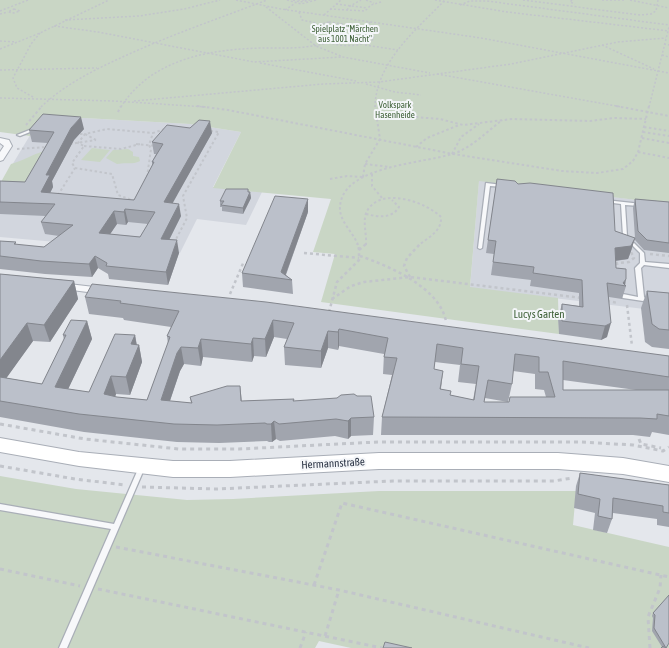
<svg xmlns="http://www.w3.org/2000/svg" width="669" height="648" font-family="'Asap Condensed',sans-serif">
	<style>
		.built { fill: #d2d6de }
		.green { fill: #c9d6c5 }
		.lines { fill: none; stroke-linecap: round; stroke-linejoin: round }
		.lane-casing { stroke: #a9aeb7; stroke-width: 2.5 }
		.street-casing { stroke: #a9aeb7; stroke-width: 2 }
		.secondary-casing { stroke: #a9aeb7; stroke-width: 2 }
		.path-far3 { stroke: #c2c5cb; stroke-width: 1.5; stroke-dasharray: 2 2; stroke-linecap: butt }
		.path-far2 { stroke: #c2c5cb; stroke-width: 2; stroke-dasharray: 2.5 2.5; stroke-linecap: butt }
		.path-far1 { stroke: #c2c5cb; stroke-width: 2.5; stroke-dasharray: 3 3; stroke-linecap: butt }
		.path { stroke: #c2c5cb; stroke-width: 3; stroke-dasharray: 4 4; stroke-linecap: butt }
		.lane { fill: #f7f8fa; fill-rule: evenodd }
		.street { fill: #f7f8fa; fill-rule: evenodd }
		.secondary { fill: #fff; fill-rule: evenodd }
		.wall { fill: #a1a5ae; fill-rule: evenodd }
		.shaded-wall { fill: #83868d }
		.building { fill: #bbc0ca; stroke: #83868d; fill-rule: evenodd }
		.labels { text-anchor: middle; dominant-baseline: central; stroke-width: 4; stroke-linejoin: round; paint-order: stroke }
		.far-park-label { font-size: 9px; fill: #3f6138; stroke: #f4f6f9 }
		.park-label { font-size: 11px; fill: #3f6138; stroke: #f4f6f9 }
		.street-label { font-size: 11px; fill: #2b3445; stroke: #f4f6f9 }
	</style>
	<rect width="100%" height="100%" fill="#e4e7ec"/>
	<g class="built">
		<path d="M 84,118 L 190,124 L 241,132 L 213,187 L 262,192 L 246,225 L 197,219 L 180,253 L 0,237 L 0,185 L 35,127 Z"/>
		<path d="M 479,180 L 645,201 L 669,207 L 669,312 L 470,288 Z"/>
	</g>
	<g class="green">
		<path d="M 0,0 L 669,0 L 669,207 L 645,201 L 479,181 L 470,287 L 558,298 L 559,334 L 321,302 L 335,254 L 313,252 L 331,199 L 213,188 L 241,132 L 190,124 L 84,118 L 35,127 L 30,136 L 0,132 Z"/>
		<path d="M 92,148 L 110,150 L 100,162 L 81,160 Z"/>
		<path d="M 128,149 L 133,152 L 133,156 L 139,157 L 140,161 C 132,165 126,162 117,164 L 106,158 L 113,150 Z"/>
		<path d="M 53,150 L 28,195 L 1,182 L 11,164 C 29,159 33,152 53,150 Z"/>
		<path d="M 0,476 L 76,489 L 187,500 L 233,499 L 379,491 L 576,491 L 573,525 L 669,547 L 669,648 L 351,648 L 319,641 L 315,648 L 0,648 Z"/>
	</g>
	<g class="lines">
		<g class="lane-casing">
			<g id="lane">
				<path d="M 32,129 L 35,130 L 20,136 L 17,135 Z"/>
				<path d="M 486,183 L 503,185 L 505,186 L 503,187 L 490,186 L 482,248 L 480,249 L 478,248 Z"/>
				<path d="M 605,200 L 642,204 L 642,206 L 640,206 L 625,205 L 627,236 L 644,253 L 645,262 L 669,264 L 669,268 L 644,265 L 641,268 L 644,297 L 646,299 L 645,300 L 643,301 L 623,298 L 620,296 L 623,294 L 638,297 L 635,268 L 640,263 L 640,253 L 623,236 L 621,204 L 605,202 Z"/>
				<path d="M 142,464 L 144,465 L 145,467 L 67,648 L 59,648 L 111,529 L 0,510 L 0,504 L 114,524 L 139,467 L 140,465 Z"/>
			</g>
		</g>
		<g class="street-casing">
			<g id="street">
				<path d="M 0,138 L 9,140 L 12,146 L 3,160 L 0,161 L 0,152 L 4,146 L 0,143 Z"/>
				<path d="M 60,283 L 103,288 L 108,291 L 103,294 L 56,288 L 55,286 L 56,284 Z"/>
			</g>
		</g>
		<g class="secondary-casing">
			<path id="secondary" d="M 0,438 L 79,452 L 173,461 L 230,461 L 379,453 L 558,453 L 623,458 L 669,466 L 669,482 L 623,474 L 558,469 L 379,469 L 230,477 L 173,477 L 79,466 L 0,452 Z"/>
		</g>
		<g class="path-far3">
			<path d="M 236,0 L 281,9 L 481,38 L 669,73"/>
			<path d="M 287,0 L 301,4 L 316,0"/>
			<path d="M 293,0 L 300,2 L 310,0"/>
			<path d="M 298,0 L 306,0"/>
			<path d="M 366,0 L 374,3"/>
			<path d="M 435,0 L 507,12 L 669,31"/>
			<path d="M 523,0 L 640,15 L 651,14 L 656,11 L 658,0"/>
			<path d="M 572,0 L 570,2 L 575,4"/>
			<path d="M 602,0 L 625,0"/>
			<path d="M 630,0 L 669,8"/>
			<path d="M 336,4 L 367,8"/>
			<path d="M 460,5 L 470,1 L 487,1 L 669,25"/>
			<path d="M 266,7 L 316,46 L 343,57 L 430,73"/>
			<path d="M 14,9 L 20,11 L 14,13 L 8,12 Z"/>
			<path d="M 330,9 L 365,11 L 371,5 L 381,2"/>
			<path d="M 285,10 L 294,4"/>
			<path d="M 347,10 L 350,6 L 361,0"/>
			<path d="M 0,11 L 28,0"/>
			<path d="M 299,12 L 302,20 L 316,23"/>
			<path d="M 0,14 L 8,12"/>
			<path d="M 324,15 L 341,0"/>
			<path d="M 65,20 L 139,16 L 184,9 L 220,0"/>
			<path d="M 329,22 L 356,26 L 372,33 L 374,39 C 356,50 320,48 310,27 Z"/>
			<path d="M 54,26 L 98,32 L 254,62 L 342,57"/>
			<path d="M 362,28 L 372,21"/>
			<path d="M 0,41 L 16,42"/>
			<path d="M 664,44 L 669,45"/>
			<path d="M 365,45 L 398,50"/>
			<path d="M 602,45 L 654,69"/>
			<path d="M 0,49 L 40,33 L 109,0"/>
			<path d="M 662,55 L 669,57"/>
			<path d="M 260,63 L 356,81"/>
			<path d="M 0,70 L 97,68"/>
			<path d="M 437,74 L 622,107"/>
			<path d="M 366,84 L 395,92 L 421,95"/>
			<path d="M 33,97 L 17,88 L 13,78 L 31,44 L 40,33"/>
			<path d="M 0,98 L 114,101 L 206,107"/>
			<path d="M 134,101 L 323,84 L 379,82 L 511,64 L 618,42 L 666,38"/>
			<path d="M 41,107 C 65,84 96,69 127,55 C 173,34 220,18 267,0"/>
			<path d="M 121,107 C 151,59 210,49 263,48 C 286,48 308,49 330,42"/>
			<path d="M 375,107 C 376,62 416,30 445,0"/>
			<path d="M 649,107 L 669,27"/>
		</g>
		<g class="path-far2">
			<path d="M 197,106 L 228,110 L 453,154 L 562,171 L 597,173 L 623,169 L 633,161 L 638,152 L 649,106"/>
			<path d="M 616,106 L 669,116"/>
			<path d="M 118,112 L 121,106"/>
			<path d="M 376,114 L 440,119 L 463,125 L 512,119 L 590,121 L 614,118 L 646,119"/>
			<path d="M 26,125 L 42,106"/>
			<path d="M 644,127 L 669,131"/>
			<path d="M 643,132 L 669,136"/>
			<path d="M 80,134 L 85,134 L 96,140"/>
			<path d="M 642,138 L 669,143"/>
			<path d="M 70,144 L 96,140"/>
			<path d="M 136,144 L 155,146"/>
			<path d="M 84,146 L 121,149 L 140,144"/>
			<path d="M 416,147 L 427,138 L 459,125"/>
			<path d="M 17,149 L 47,147"/>
			<path d="M 638,152 L 669,158"/>
			<path d="M 452,154 L 461,137 L 479,124"/>
			<path d="M 365,164 L 390,167"/>
			<path d="M 372,174 L 372,186 L 382,198"/>
			<path d="M 147,177 L 151,149 L 149,145 L 153,133 L 165,129"/>
			<path d="M 363,177 L 365,164 L 380,139 L 375,106"/>
			<path d="M 330,179 L 347,176 L 363,177"/>
			<path d="M 58,195 L 75,168"/>
			<path d="M 135,201 L 118,195 L 112,174 L 75,168 L 72,163 L 84,146 L 78,143 L 85,134 L 107,129 L 153,133"/>
			<path d="M 366,214 C 378,217 392,219 399,207 L 392,200"/>
			<path d="M 174,243 L 187,218 L 183,196 L 219,132 L 210,131"/>
			<path d="M 358,245 C 353,232 339,221 340,207 C 342,164 428,164 458,152 C 474,145 488,131 502,120"/>
			<path d="M 366,245 C 367,235 362,220 367,211 C 381,186 426,202 441,217 C 442,231 429,237 419,245"/>
		</g>
		<g class="path-far1">
			<path d="M 359,250 L 366,244"/>
			<path d="M 304,253 L 359,258"/>
			<path d="M 650,254 L 669,256"/>
			<path d="M 360,256 C 389,266 439,287 446,321"/>
			<path d="M 618,271 L 617,263 L 629,262 L 634,258 L 631,252"/>
			<path d="M 410,277 L 404,266 L 407,258 L 420,244"/>
			<path d="M 230,294 L 244,261"/>
			<path d="M 332,299 L 351,286 L 364,282 L 410,277 L 582,298"/>
			<path d="M 607,301 L 618,303"/>
			<path d="M 627,305 L 632,346"/>
			<path d="M 329,312 L 337,282 L 359,260 L 359,249 L 357,244"/>
		</g>
		<g class="path">
			<path d="M 0,424 L 85,439 L 179,449 L 239,449 L 378,442 L 580,442 L 633,445 L 663,451 L 669,447"/>
			<path d="M 639,439 L 641,444 L 661,448"/>
			<path d="M 0,466 L 75,479 L 125,485"/>
			<path d="M 142,487 L 217,489 L 393,481 L 554,481 L 572,478"/>
			<path d="M 116,547 L 339,590 L 589,648"/>
			<path d="M 0,569 L 80,586"/>
			<path d="M 314,585 L 342,503 L 669,577"/>
			<path d="M 98,589 L 382,648"/>
			<path d="M 325,636 L 339,590"/>
			<path d="M 300,648 L 306,632"/>
			<path d="M 650,648 L 648,617 L 660,588 L 661,575"/>
		</g>
		<use href="#lane" class="lane"/>
		<use href="#street" class="street"/>
		<use href="#secondary" class="secondary"/>
	</g>
	<g class="wall">
		<path d="M 84,129 L 74,140 L 52,181 L 53,187 L 50,193 L 134,200 L 152,166 L 152,162 L 156,154 L 154,154 L 152,142 L 212,133 L 172,203 L 181,216 L 169,240 L 179,253 L 168,285 L 109,279 L 108,274 L 98,268 L 92,277 L 45,274 L 0,269 L 0,241 L 16,242 L 16,245 L 44,247 L 59,236 L 45,234 L 41,222 L 46,216 L 0,214 L 0,181 L 25,182 L 48,143 L 32,142 L 29,130 ZM 128,222 L 148,224 L 140,237 L 110,234 L 117,224 L 126,225 Z"/>
		<path d="M 497,179 L 518,184 L 615,231 L 635,238 L 633,208 L 635,199 L 669,202 L 669,253 L 644,250 L 635,240 L 635,238 L 631,251 L 628,259 L 616,261 L 616,268 L 625,285 L 626,286 L 622,299 L 609,297 L 607,337 L 601,340 L 559,334 L 558,318 L 562,304 L 579,306 L 579,293 L 530,286 L 531,280 L 491,275 L 494,254 L 486,253 Z"/>
		<path d="M 248,189 L 248,192 L 250,192 L 251,198 L 243,214 L 222,211 L 222,207 L 220,207 L 220,201 Z"/>
		<path d="M 308,212 L 286,275 L 292,280 L 293,294 L 243,287 L 242,273 Z"/>
		<path d="M 0,274 L 74,281 L 78,299 L 50,342 L 33,341 L 6,378 L 42,384 L 64,340 L 63,335 L 87,321 L 92,339 L 68,389 L 89,392 L 135,335 L 137,345 L 139,345 L 142,362 L 130,395 L 116,394 L 115,397 L 147,400 L 168,344 L 167,336 L 171,327 L 124,320 L 123,318 L 89,314 L 85,297 L 669,356 L 669,435 L 652,432 L 650,437 L 633,435 L 381,435 L 382,417 L 392,375 L 383,374 L 384,354 L 339,346 L 338,350 L 328,348 L 321,368 L 285,365 L 284,347 L 287,339 L 274,337 L 266,357 L 254,356 L 252,362 L 203,357 L 201,366 L 184,364 L 180,371 L 170,401 L 191,403 L 190,397 L 240,386 L 242,401 L 294,399 L 294,401 L 374,417 L 373,435 L 351,436 L 348,439 L 335,436 L 280,441 L 276,439 L 272,442 L 269,442 L 267,441 L 219,443 L 177,442 L 84,432 L 0,417 ZM 435,362 L 460,365 L 458,382 L 476,384 L 473,400 L 450,395 L 441,389 L 434,369 ZM 513,371 L 535,374 L 535,389 L 544,390 L 546,397 L 510,397 L 509,402 L 484,402 L 485,398 L 508,402 L 512,384 ZM 563,380 L 636,390 L 563,390 Z"/>
		<path d="M 647,291 L 669,293 L 669,349 L 652,347 L 645,342 L 641,308 Z"/>
		<path d="M 580,473 L 669,485 L 669,527 L 657,525 L 657,519 L 613,513 L 612,519 L 607,533 L 593,530 L 595,513 L 574,508 L 576,486 Z"/>
		<path d="M 669,595 L 666,648 L 662,647 L 652,631 L 653,618 L 652,616 L 653,613 Z"/>
	</g>
	<g class="shaded-wall">
		<path d="M 81,117 L 84,129 L 74,140 L 52,181 L 53,187 L 45,203 L 41,192 L 46,175 L 71,128 Z"/>
		<path d="M 210,121 L 212,133 L 166,215 L 164,202 Z"/>
		<path d="M 248,189 L 249,196 L 250,192 L 251,198 L 243,214 L 243,208 Z"/>
		<path d="M 308,199 L 308,212 L 284,279 L 281,272 Z"/>
		<path d="M 179,204 L 181,216 L 163,252 L 161,239 Z"/>
		<path d="M 125,209 L 128,222 L 126,225 L 124,212 Z"/>
		<path d="M 114,211 L 117,224 L 102,246 L 99,233 Z"/>
		<path d="M 635,238 L 631,251 L 628,259 L 612,261 L 615,248 Z"/>
		<path d="M 177,240 L 179,253 L 168,285 L 166,272 Z"/>
		<path d="M 95,256 L 98,268 L 92,277 L 89,264 Z"/>
		<path d="M 626,279 L 625,286 L 623,283 Z"/>
		<path d="M 74,281 L 78,299 L 50,342 L 44,325 Z"/>
		<path d="M 273,320 L 274,337 L 266,357 L 265,339 Z"/>
		<path d="M 87,321 L 92,339 L 61,404 L 55,387 Z"/>
		<path d="M 27,323 L 33,341 L 0,387 L 0,360 Z"/>
		<path d="M 611,323 L 607,337 L 601,340 L 605,326 Z"/>
		<path d="M 339,329 L 339,346 L 338,350 L 338,332 Z"/>
		<path d="M 328,331 L 328,348 L 321,368 L 321,351 Z"/>
		<path d="M 135,335 L 137,348 L 139,345 L 142,362 L 130,395 L 126,377 L 131,344 Z"/>
		<path d="M 253,338 L 254,356 L 252,362 L 251,344 Z"/>
		<path d="M 201,339 L 203,357 L 201,366 L 198,348 Z"/>
		<path d="M 181,347 L 184,364 L 180,371 L 164,418 L 161,400 L 177,353 Z"/>
		<path d="M 443,371 L 441,388 L 438,407 L 440,389 Z"/>
		<path d="M 111,376 L 116,394 L 109,412 L 104,394 Z"/>
		<path d="M 351,418 L 351,436 L 348,439 L 348,421 Z"/>
		<path d="M 274,421 L 276,439 L 272,442 L 271,424 Z"/>
	</g>
	<g class="building">
		<path d="M 43,114 L 81,117 L 71,128 L 46,175 L 50,175 L 41,192 L 134,200 L 154,162 L 152,162 L 163,144 L 152,142 L 167,125 L 190,128 L 199,120 L 210,121 L 164,202 L 179,204 L 161,239 L 177,240 L 166,272 L 106,266 L 107,263 L 95,256 L 89,264 L 41,261 L 0,256 L 0,241 L 16,242 L 14,244 L 44,247 L 73,225 L 41,222 L 55,204 L 0,202 L 0,181 L 25,182 L 54,132 L 29,130 ZM 125,209 L 155,212 L 140,237 L 99,233 L 114,211 L 124,212 Z"/>
		<path d="M 497,179 L 515,181 L 518,184 L 530,183 L 613,193 L 615,231 L 635,238 L 631,246 L 615,248 L 616,268 L 626,269 L 626,279 L 623,283 L 626,286 L 607,283 L 611,323 L 605,326 L 562,321 L 562,304 L 583,307 L 582,280 L 533,273 L 534,267 L 493,262 L 496,241 L 488,240 Z"/>
		<path d="M 226,189 L 248,189 L 248,192 L 250,192 L 243,208 L 221,205 L 224,201 L 220,201 Z"/>
		<path d="M 275,196 L 308,199 L 281,272 L 292,280 L 242,273 Z"/>
		<path d="M 635,199 L 669,202 L 669,243 L 647,240 L 638,231 Z"/>
		<path d="M 0,274 L 74,281 L 44,325 L 27,323 L 0,360 Z"/>
		<path d="M 92,284 L 266,302 L 669,356 L 669,377 L 563,361 L 563,390 L 669,390 L 669,416 L 657,414 L 657,419 L 640,418 L 382,417 L 397,358 L 384,357 L 388,338 L 339,329 L 338,332 L 328,331 L 321,351 L 284,347 L 294,323 L 273,320 L 265,339 L 253,338 L 251,344 L 201,339 L 198,348 L 181,347 L 177,353 L 161,400 L 192,403 L 190,397 L 227,386 L 240,386 L 241,401 L 294,399 L 293,401 L 337,398 L 341,395 L 354,394 L 357,396 L 371,396 L 374,417 L 351,418 L 348,421 L 336,419 L 279,424 L 274,421 L 271,424 L 267,424 L 265,423 L 217,425 L 174,424 L 79,414 L 0,401 L 0,377 L 42,384 L 66,335 L 63,335 L 71,320 L 87,321 L 55,387 L 89,392 L 115,334 L 135,335 L 131,344 L 139,345 L 126,377 L 111,376 L 104,394 L 117,397 L 147,400 L 170,337 L 167,336 L 179,311 L 120,303 L 121,301 L 85,297 ZM 437,344 L 463,348 L 461,364 L 479,366 L 474,400 L 450,395 L 451,391 L 440,389 L 443,371 L 434,369 ZM 515,354 L 539,357 L 539,372 L 548,372 L 555,397 L 510,397 L 509,402 L 484,402 L 488,380 L 512,384 Z"/>
		<path d="M 647,291 L 669,293 L 669,330 L 659,329 L 652,324 Z"/>
		<path d="M 580,473 L 669,485 L 669,513 L 663,512 L 663,506 L 613,498 L 612,519 L 598,516 L 600,499 L 578,494 Z"/>
		<path d="M 669,595 L 669,643 L 666,648 L 654,628 L 655,615 L 653,613 Z"/>
		<path d="M 385,642 L 412,648 L 383,648 Z"/>
		<path d="M 663,646 L 666,648 L 661,648 Z"/>
	</g>
	<g class="labels">
		<g class="far-park-label">
			<text x="345" y="29">Spielplatz "Märchen<tspan x="345" dy="10">aus 1001 Nacht"</tspan></text>
			<text x="395" y="105">Volkspark<tspan x="395" dy="10">Hasenheide</tspan></text>
		</g>
		<g class="park-label">
			<text x="539" y="314">Lucys Garten</text>
		</g>
		<g class="street-label">
			<text transform="translate(333 463) rotate(-3)">Hermannstraße</text>
		</g>
	</g>
</svg>
